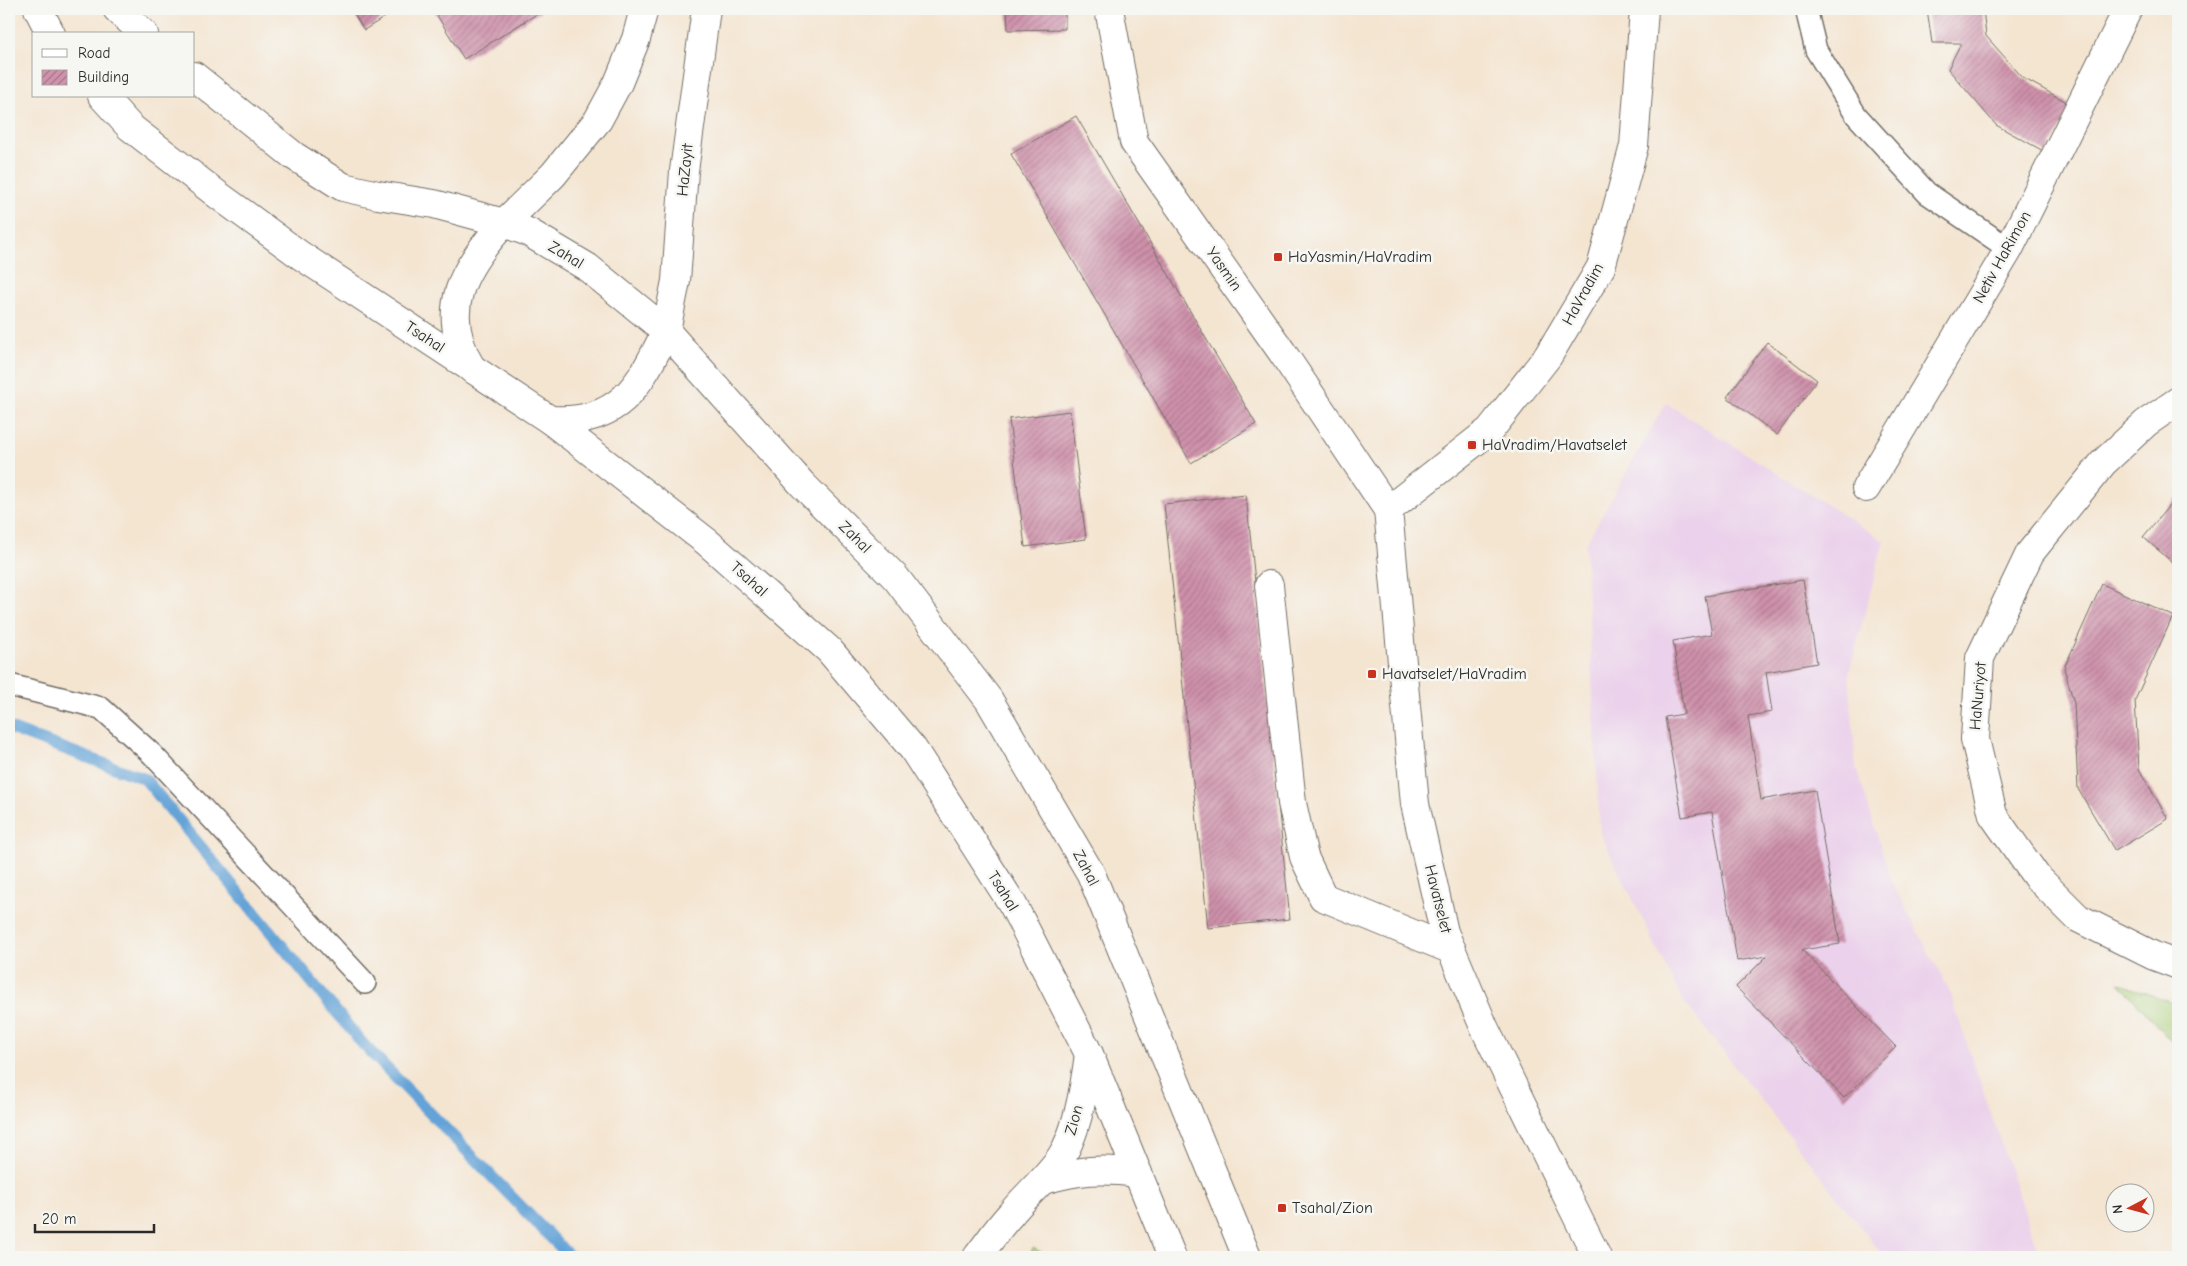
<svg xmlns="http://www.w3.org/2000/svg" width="2187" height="1266" font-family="'Comic Neue',sans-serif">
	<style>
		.built { fill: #ebd1eb }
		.park { fill: #aacf79; stroke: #6a7d52 }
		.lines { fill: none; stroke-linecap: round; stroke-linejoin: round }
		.stream { stroke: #64a3d7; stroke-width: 12 }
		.building { fill: url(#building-hatch) }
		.service-casing { stroke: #716c65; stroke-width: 24 }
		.minor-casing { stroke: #716c65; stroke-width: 30 }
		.tertiary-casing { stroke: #716c65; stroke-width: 30 }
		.secondary-casing { stroke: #716c65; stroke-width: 30 }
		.service { stroke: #fff; stroke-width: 21 }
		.minor { stroke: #fff; stroke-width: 28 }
		.tertiary { stroke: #fff; stroke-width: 28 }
		.secondary { stroke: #fff; stroke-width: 28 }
		.poi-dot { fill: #c8321e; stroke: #f6f6f2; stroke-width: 2 }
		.labels { text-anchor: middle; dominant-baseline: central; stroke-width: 5; stroke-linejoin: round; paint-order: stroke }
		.street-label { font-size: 16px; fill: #2b2b2b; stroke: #f6f6f2 }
		.poi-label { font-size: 16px; fill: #2b2b2b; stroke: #f6f6f2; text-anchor: start }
	</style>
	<defs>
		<pattern id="building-hatch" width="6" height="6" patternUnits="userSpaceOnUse" patternTransform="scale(1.25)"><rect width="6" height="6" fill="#cf91ab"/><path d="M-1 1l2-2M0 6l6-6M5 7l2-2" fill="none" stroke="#a8778b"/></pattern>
	</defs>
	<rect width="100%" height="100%" fill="#f6f6f2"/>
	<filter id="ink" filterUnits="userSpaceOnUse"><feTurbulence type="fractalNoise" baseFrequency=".02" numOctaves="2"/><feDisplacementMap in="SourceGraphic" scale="10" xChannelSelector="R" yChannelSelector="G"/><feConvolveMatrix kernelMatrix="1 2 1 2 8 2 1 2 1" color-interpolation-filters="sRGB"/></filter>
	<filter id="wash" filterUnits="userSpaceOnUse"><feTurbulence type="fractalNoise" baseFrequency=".0096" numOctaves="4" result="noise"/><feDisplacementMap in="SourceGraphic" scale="20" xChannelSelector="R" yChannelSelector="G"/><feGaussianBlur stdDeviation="1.12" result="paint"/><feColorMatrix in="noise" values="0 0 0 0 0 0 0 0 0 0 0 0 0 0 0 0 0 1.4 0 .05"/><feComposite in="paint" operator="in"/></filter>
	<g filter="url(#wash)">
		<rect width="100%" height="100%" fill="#f4e5d1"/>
		<path class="built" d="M 1666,403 L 1884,541 L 1849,673 L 1856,767 L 1892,883 L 1948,988 L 2040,1257 L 1884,1257 L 1682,999 L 1600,833 L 1585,545 Z"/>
		<g class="park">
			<path d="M 2119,983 L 2178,1005 L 2178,1049 Z"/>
			<path d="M 1033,1248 L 1051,1257 L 1028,1257 Z"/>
		</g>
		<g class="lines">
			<path class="stream" d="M 9,728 L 145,779 L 362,1043 L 570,1257"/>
		</g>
		<g id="blocks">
			<g class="building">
				<path d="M 351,9 L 398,9 L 364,30 Z"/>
				<path d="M 433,9 L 545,9 L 464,59 Z"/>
				<path d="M 1007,9 L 1065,9 L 1065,29 L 1008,30 Z"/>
				<path d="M 1927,9 L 1983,9 L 1986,36 L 2023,78 L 2072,105 L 2047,153 L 1996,125 L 1948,69 L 1961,43 L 1932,43 Z"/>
				<path d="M 1076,116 L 1256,424 L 1191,463 L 1011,154 Z"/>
				<path d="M 1767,342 L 1817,380 L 1777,435 L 1727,397 Z"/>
				<path d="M 1070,411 L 1086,539 L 1025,547 L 1009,419 Z"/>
				<path d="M 1246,495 L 1290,919 L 1208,928 L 1164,504 Z"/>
				<path d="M 2178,495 L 2178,567 L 2143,537 Z"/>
				<path d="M 1803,580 L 1817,663 L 1766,672 L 1772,712 L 1748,716 L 1761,800 L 1815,790 L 1840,944 L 1802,950 L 1896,1047 L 1844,1098 L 1736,987 L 1767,956 L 1737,961 L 1712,812 L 1682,817 L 1665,717 L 1684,714 L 1673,641 L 1712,634 L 1705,596 Z"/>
				<path d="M 2102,584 L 2173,616 L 2135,700 L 2139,769 L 2168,819 L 2115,851 L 2078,789 L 2074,703 L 2064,668 Z"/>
			</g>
		</g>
	</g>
	<g filter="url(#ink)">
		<use href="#blocks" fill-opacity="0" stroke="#716c65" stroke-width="1"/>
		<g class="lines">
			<g class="service-casing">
				<g id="service">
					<path d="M 1806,9 L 1816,50 L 1856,115 L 1927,193 L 2009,249"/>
					<path d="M 9,685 L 101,708 L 152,754 L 365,983"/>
				</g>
			</g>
			<g class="minor-casing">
				<g id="minor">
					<path d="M 1109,9 L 1134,142 L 1282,352 L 1388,510 L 1415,804 L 1444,932 L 1484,1027 L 1597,1257"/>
					<path d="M 2178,401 L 2146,423 L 2103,463 L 2030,553 L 1980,658 L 1975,739 L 1993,815 L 2036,876 L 2078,918 L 2154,956 L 2178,965"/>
					<path d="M 1866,488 L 2009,249 L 2128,9"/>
					<path d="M 1388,510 L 1490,430 L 1548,356 L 1601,267 L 1634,146 L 1644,9"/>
					<path d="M 1269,585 L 1292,803 L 1304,857 L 1323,897 L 1452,950"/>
					<path d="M 1043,1180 C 1080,1170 1100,1168 1138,1173"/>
					<path d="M 977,1257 C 988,1243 998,1228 1010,1215 C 1026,1195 1046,1179 1061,1157 C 1078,1131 1085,1085 1089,1054"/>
				</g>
			</g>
			<g class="tertiary-casing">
				<g id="tertiary">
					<path d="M 504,223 L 553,175 L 598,120 L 618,83 L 636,39 L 644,9"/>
					<path d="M 666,331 L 676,281 L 684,171 L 706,9"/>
				</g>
			</g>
			<g class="secondary-casing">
				<g id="secondary">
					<path d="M 38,9 L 51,34"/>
					<path d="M 117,9 L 144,34"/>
					<path d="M 194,76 L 294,156 L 343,187 L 378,195 L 434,204 L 504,223 L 528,232 L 587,267 L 666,331 L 802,484 L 896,578 L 989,700 L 1091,874 L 1247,1257"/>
					<path d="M 102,96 L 130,127 L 218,195 L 300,255 L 550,420 L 707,542 L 829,650 L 913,749 L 1013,905 L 1089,1054 L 1172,1257"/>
					<path d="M 472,369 C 437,311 463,267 504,223"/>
					<path d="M 550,420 C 620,424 639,387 666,331"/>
				</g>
			</g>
			<use href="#service" class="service"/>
			<use href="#minor" class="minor"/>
			<use href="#tertiary" class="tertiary"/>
			<use href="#secondary" class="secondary"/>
		</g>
	</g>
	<g class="poi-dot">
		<rect x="1273" y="252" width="10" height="10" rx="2.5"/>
		<rect x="1467" y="440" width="10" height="10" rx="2.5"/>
		<rect x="1367" y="669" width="10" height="10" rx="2.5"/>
		<rect x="1277" y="1203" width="10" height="10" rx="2.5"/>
	</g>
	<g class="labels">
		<g class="street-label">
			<text transform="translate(685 170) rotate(-84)">HaZayit</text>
			<text transform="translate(566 255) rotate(31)">Zahal</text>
			<text transform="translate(2002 257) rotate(-61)">Netiv HaRimon</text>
			<text transform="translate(1224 269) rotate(55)">Yasmin</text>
			<text transform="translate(1583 294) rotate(-61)">HaVradim</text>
			<text transform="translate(425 337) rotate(33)">Tsahal</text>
			<text transform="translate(855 537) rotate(45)">Zahal</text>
			<text transform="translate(749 579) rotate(42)">Tsahal</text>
			<text transform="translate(1978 696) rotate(-85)">HaNuriyot</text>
			<text transform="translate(1086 868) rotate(62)">Zahal</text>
			<text transform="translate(1003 891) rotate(58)">Tsahal</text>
			<text transform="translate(1438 899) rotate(76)">Havatselet</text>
			<text transform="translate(1074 1120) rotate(-74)">Zion</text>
		</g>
		<g class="poi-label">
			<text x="1288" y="257">HaYasmin/HaVradim</text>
			<text x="1482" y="445">HaVradim/Havatselet</text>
			<text x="1382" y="674">Havatselet/HaVradim</text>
			<text x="1292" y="1208">Tsahal/Zion</text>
		</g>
	</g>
	<rect width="2187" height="1266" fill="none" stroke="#f6f6f2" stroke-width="30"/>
	<rect x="32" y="32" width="162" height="65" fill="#f6f6f2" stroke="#a5a5a2"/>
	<rect x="42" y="49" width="25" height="8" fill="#ffffff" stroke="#a5a5a2"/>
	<text x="78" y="58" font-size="15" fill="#2b2b2b">Road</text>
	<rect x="42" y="70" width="25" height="15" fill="url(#building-hatch)" stroke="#a5a5a2"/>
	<text x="78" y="82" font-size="15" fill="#2b2b2b">Building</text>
	<g transform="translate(2130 1208) rotate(264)"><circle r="24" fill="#f6f6f2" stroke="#a5a5a2"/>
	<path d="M0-4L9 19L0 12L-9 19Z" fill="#c8321e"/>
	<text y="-8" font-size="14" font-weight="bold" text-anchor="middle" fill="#2b2b2b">N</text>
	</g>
	<path d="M35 1224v8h119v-8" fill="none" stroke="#2b2b2b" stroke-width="2.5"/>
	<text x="42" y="1224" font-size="15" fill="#2b2b2b" stroke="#f6f6f2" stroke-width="4" paint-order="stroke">20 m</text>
</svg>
